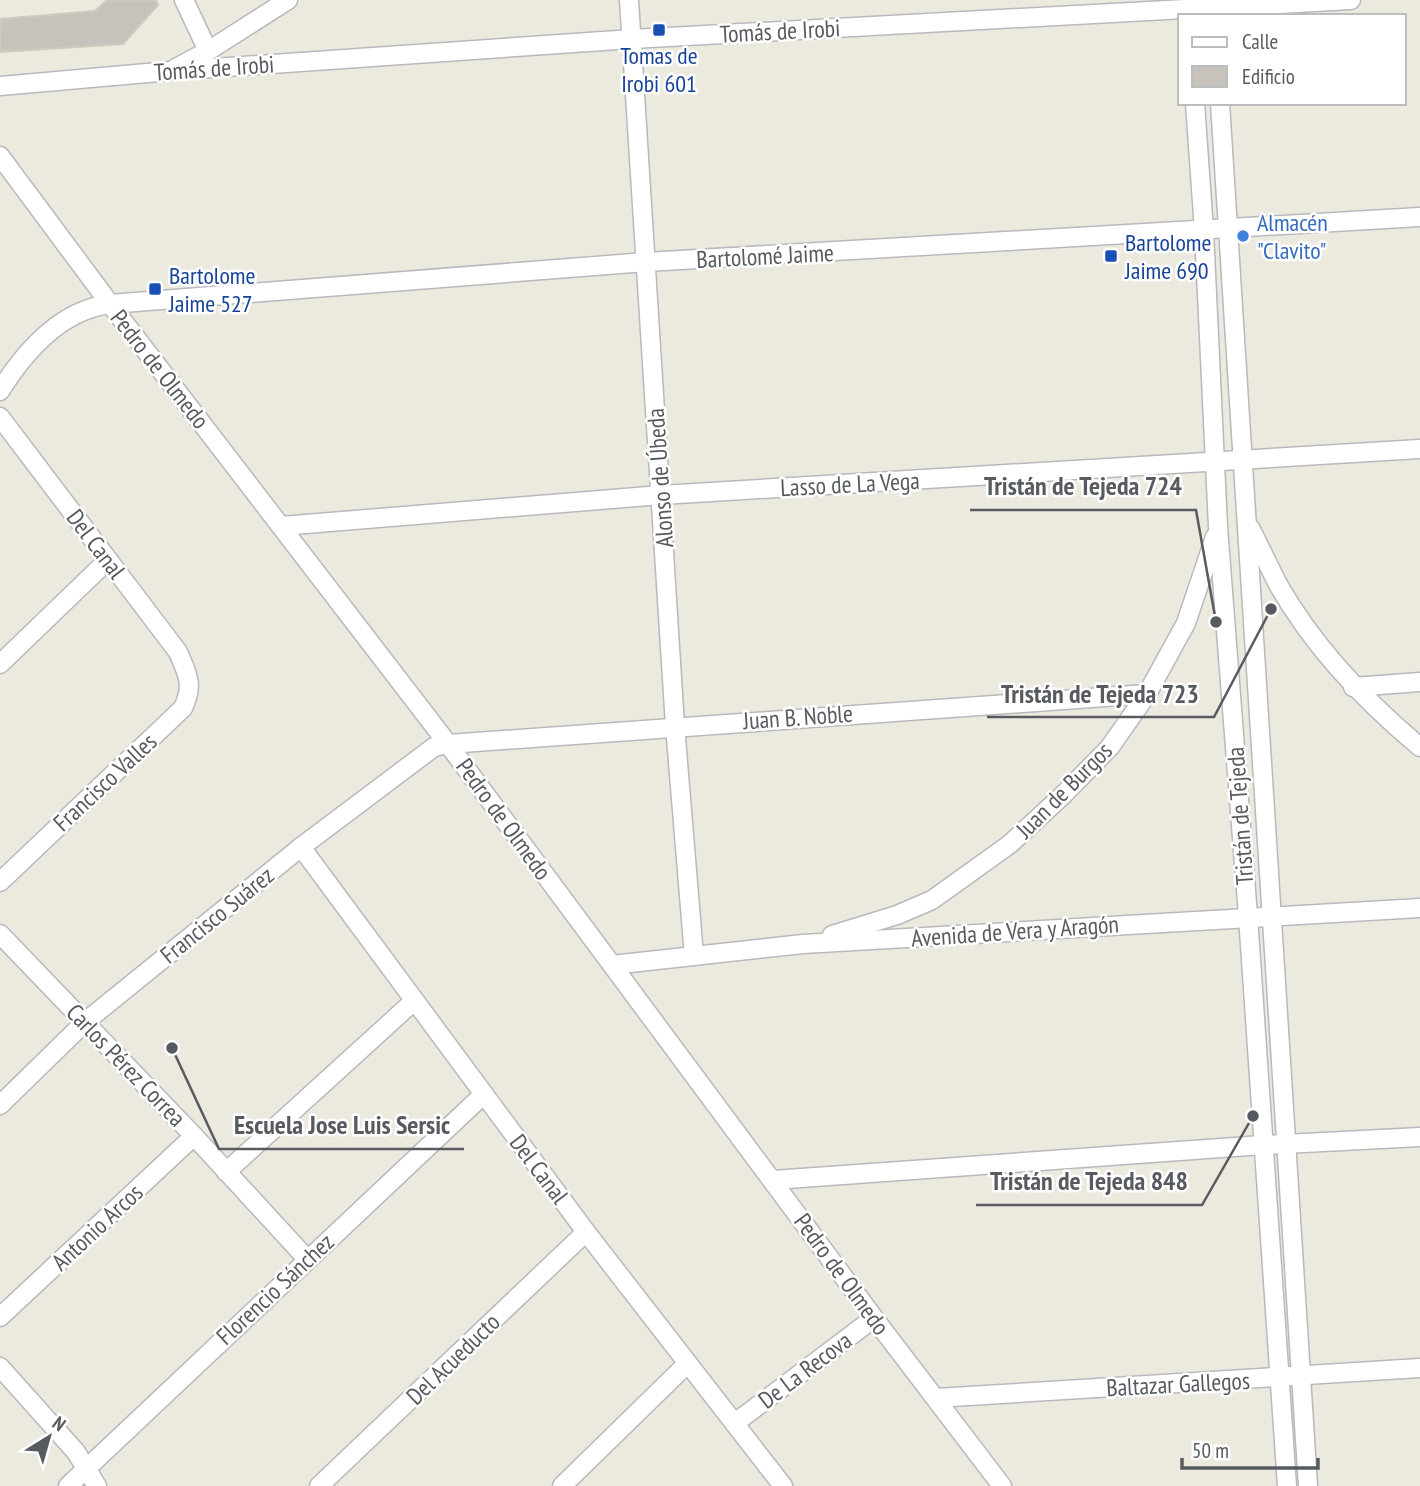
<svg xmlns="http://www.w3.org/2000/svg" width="1420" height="1486" font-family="'PT Sans Narrow',sans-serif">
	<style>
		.building { fill: #c7c2bb; stroke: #d0cabd; stroke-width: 2 }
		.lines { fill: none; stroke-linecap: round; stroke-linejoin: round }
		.minor-casing { stroke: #b7b9be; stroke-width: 21 }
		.minor { stroke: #fff; stroke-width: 18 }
		.transit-dot { fill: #1a4fb4; stroke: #fff; stroke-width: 2.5 }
		.shop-dot { fill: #3f7fe0; stroke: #fff; stroke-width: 2.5 }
		.labels { text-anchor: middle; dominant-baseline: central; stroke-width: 5; stroke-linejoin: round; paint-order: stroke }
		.street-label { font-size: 24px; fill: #575b60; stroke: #fff }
		.transit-label { font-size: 24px; fill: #164399; stroke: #fff; text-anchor: start }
		.shop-label { font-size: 24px; fill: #366cbe; stroke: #fff; text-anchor: start }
		.leader { fill: none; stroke: #575b60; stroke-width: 2.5 }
		.callout-dot { fill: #575b60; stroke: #fff; stroke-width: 2.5 }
		.callout-label { font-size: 26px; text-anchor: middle; font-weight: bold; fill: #575b60; stroke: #fff; stroke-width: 5; stroke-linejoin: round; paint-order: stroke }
	</style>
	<rect width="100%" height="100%" fill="#ece9de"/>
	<path class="building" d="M 107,0 L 156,0 L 158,5 L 123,44 L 0,52 L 1,19 L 95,11 Z"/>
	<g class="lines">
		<g class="minor-casing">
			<g id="minor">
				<path d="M 184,0 L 208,51"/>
				<path d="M 629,0 L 675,726 L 694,956"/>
				<path d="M 176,68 L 208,51 L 288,0"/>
				<path d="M 0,86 L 170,71 L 632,39 L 1351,0"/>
				<path d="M 1195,103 L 1204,231 L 1218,527 L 1248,916 L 1287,1486"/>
				<path d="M 1220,103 L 1308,1486"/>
				<path d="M 0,156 L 110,304 L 448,744 L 874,1318 L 1002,1486"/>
				<path d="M 0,391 C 25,351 61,310 110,304 L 646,262 L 1420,217"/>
				<path d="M 0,417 L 178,652 C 188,675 194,685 183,708 L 0,882"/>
				<path d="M 281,526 L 661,495 L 1420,449"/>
				<path d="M 1250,528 C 1260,547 1269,567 1279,586 C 1315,649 1365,701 1420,747"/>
				<path d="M 0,664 L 108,560"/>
				<path d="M 1353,687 L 1420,682"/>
				<path d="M 301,847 L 586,1232 L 783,1486"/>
				<path d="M 0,934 L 194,1136 L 307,1259"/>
				<path d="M 832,935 L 897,915 L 932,900 L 1010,844 L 1064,794 L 1110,747 L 1147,694 L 1186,623 L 1215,537"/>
				<path d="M 612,965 L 803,944 L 1420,908"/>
				<path d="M 0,1105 L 85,1022 L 301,847 L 434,747 L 448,744 L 1147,694"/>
				<path d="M 226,1172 L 414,1001"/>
				<path d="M 773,1180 L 1263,1145 L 1420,1137"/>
				<path d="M 0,1317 L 194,1136"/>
				<path d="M 0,1367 L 76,1452 L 97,1486"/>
				<path d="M 936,1398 L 1420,1368"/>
				<path d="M 735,1423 L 874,1318"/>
				<path d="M 68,1486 L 484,1094"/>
				<path d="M 319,1486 L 586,1232"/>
				<path d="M 562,1486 L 687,1364"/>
			</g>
		</g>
		<use href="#minor" class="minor"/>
	</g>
	<g class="transit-dot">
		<rect x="652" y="23" width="14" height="14" rx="3.5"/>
		<rect x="1104" y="249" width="14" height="14" rx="3.5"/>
		<rect x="148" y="282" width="14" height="14" rx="3.5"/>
	</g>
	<circle class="shop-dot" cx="1243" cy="236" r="7"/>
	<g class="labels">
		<g class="street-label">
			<text transform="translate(780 31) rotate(-3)">Tomás de Irobi</text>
			<text transform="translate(214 68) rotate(-4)">Tomás de Irobi</text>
			<text transform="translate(765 256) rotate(-3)">Bartolomé Jaime</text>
			<text transform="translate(160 369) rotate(52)">Pedro de Olmedo</text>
			<text transform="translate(660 478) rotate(-94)">Alonso de Úbeda</text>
			<text transform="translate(850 484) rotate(-3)">Lasso de La Vega</text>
			<text transform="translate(96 544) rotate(53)">Del Canal</text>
			<text transform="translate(798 717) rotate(-4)">Juan B. Noble</text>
			<text transform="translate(105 782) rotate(-43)">Francisco Valles</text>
			<text transform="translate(1064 790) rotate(-45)">Juan de Burgos</text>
			<text transform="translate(1240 816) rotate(-94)">Tristán de Tejeda</text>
			<text transform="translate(504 819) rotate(54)">Pedro de Olmedo</text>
			<text transform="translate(217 915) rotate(-39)">Francisco Suárez</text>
			<text transform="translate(1015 931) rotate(-4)">Avenida de Vera y Aragón</text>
			<text transform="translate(126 1065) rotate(46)">Carlos Pérez Correa</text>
			<text transform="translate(539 1169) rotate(53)">Del Canal</text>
			<text transform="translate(97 1227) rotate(-43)">Antonio Arcos</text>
			<text transform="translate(842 1274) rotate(54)">Pedro de Olmedo</text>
			<text transform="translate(275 1289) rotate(-43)">Florencio Sánchez</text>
			<text transform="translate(453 1359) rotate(-44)">Del Acueducto</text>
			<text transform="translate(805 1370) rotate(-37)">De La Recova</text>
			<text transform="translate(1178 1384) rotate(-3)">Baltazar Gallegos</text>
		</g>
		<g class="transit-label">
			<text x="659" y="55" text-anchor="middle">Tomas de<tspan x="659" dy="28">Irobi 601</tspan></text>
			<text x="1125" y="242">Bartolome<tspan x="1125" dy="28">Jaime 690</tspan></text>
			<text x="169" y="275">Bartolome<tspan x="169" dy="28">Jaime 527</tspan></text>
		</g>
		<g class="shop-label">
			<text x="1257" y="222">Almacén<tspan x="1257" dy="28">"Clavito"</tspan></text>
		</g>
	</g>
	<path class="leader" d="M1216 622L1196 510H970M1271 609L1214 717H987M172 1048L219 1149H464M1253 1116L1202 1205H976"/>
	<g class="callout-dot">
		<circle cx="1216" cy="622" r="7"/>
		<circle cx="1271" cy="609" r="7"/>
		<circle cx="172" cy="1048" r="7"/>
		<circle cx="1253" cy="1116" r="7"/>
	</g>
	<g class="callout-label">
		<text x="1083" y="495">Tristán de Tejeda 724</text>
		<text x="1100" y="703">Tristán de Tejeda 723</text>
		<text x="342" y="1134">Escuela Jose Luis Sersic</text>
		<text x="1089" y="1190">Tristán de Tejeda 848</text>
	</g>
	<rect x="1178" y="14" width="228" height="91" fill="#ffffff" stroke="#bcbdbf" stroke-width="2"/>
	<rect x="1192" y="37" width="35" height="10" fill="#ffffff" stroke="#bcbdbf" stroke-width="2"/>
	<text x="1242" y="49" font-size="21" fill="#575b60">Calle</text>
	<rect x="1192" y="66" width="35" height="21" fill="#c7c2bb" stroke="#bcbdbf" stroke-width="2"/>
	<text x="1242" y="84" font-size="21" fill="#575b60">Edificio</text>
	<g transform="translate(49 1437) rotate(37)" stroke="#ffffff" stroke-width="5" paint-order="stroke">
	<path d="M0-5L12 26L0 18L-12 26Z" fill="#575b60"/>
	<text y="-10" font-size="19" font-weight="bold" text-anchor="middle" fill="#575b60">N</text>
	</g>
	<path d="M1182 1458v10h136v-10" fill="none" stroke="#575b60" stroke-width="3.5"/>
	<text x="1192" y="1458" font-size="21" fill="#575b60" stroke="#ffffff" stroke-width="5" paint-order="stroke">50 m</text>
</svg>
